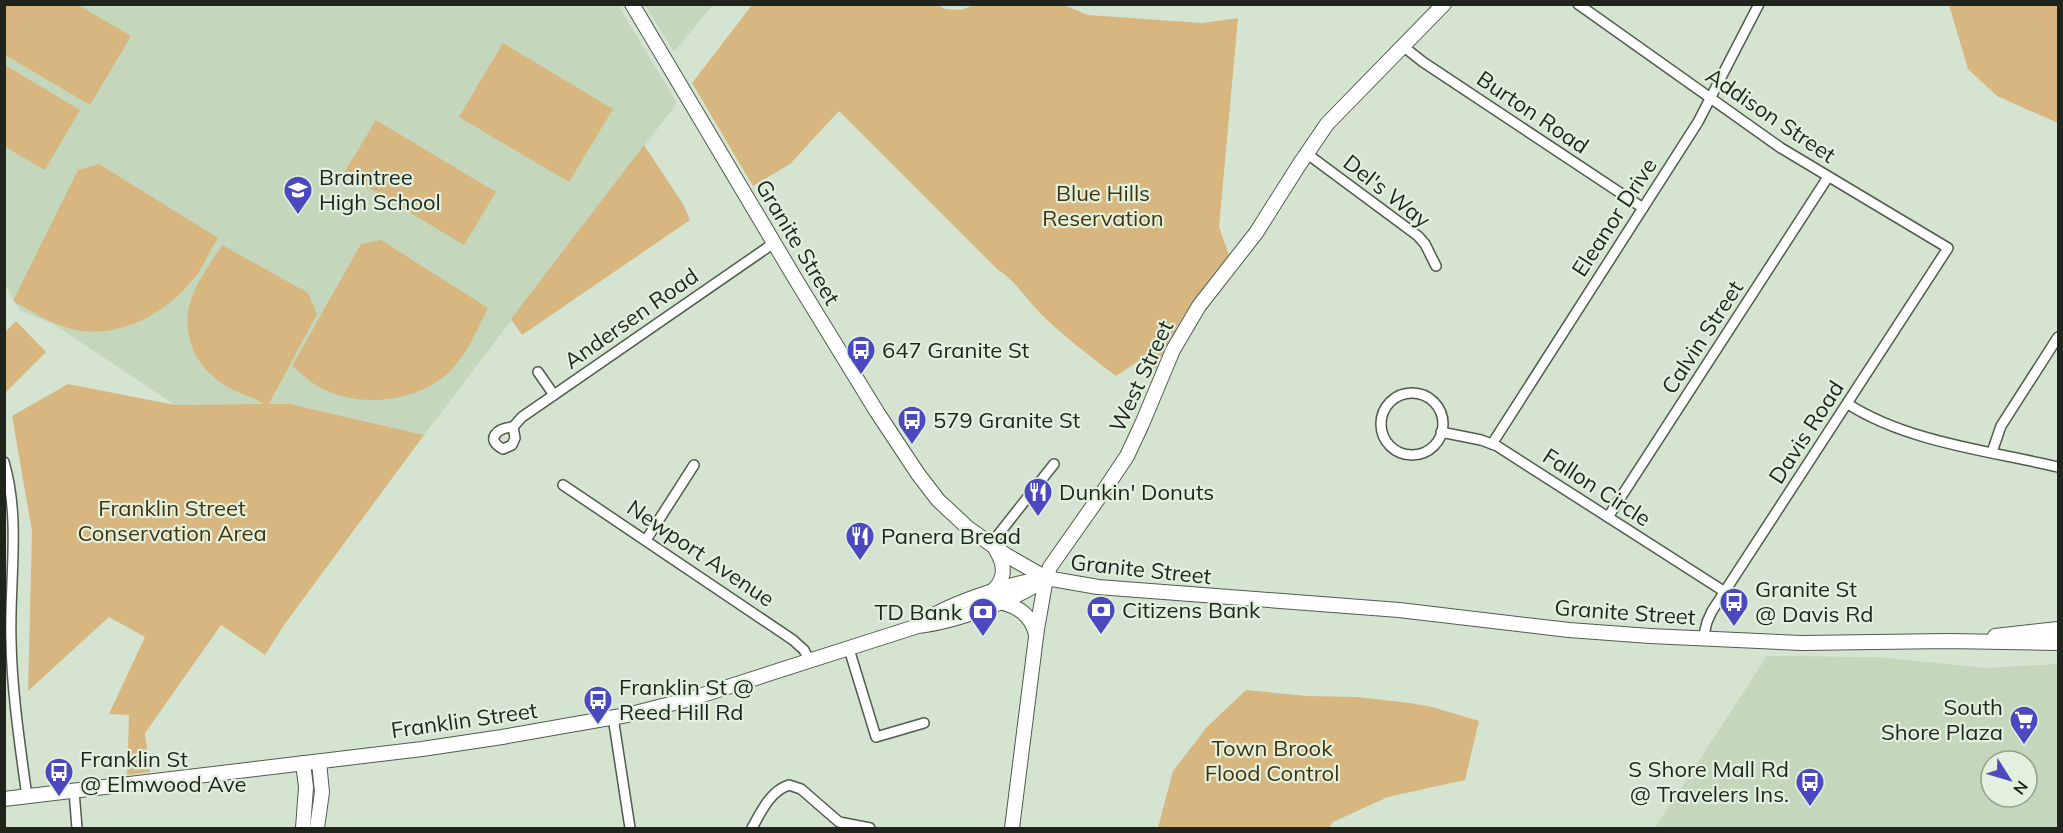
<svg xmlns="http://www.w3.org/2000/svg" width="2063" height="833" font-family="Mulish,sans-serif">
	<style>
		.built { fill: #c4d7bd; fill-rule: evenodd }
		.green { fill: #d7b77f }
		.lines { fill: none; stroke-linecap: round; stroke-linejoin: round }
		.street-casing { stroke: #505c4c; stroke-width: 12 }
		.secondary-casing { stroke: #505c4c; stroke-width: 16 }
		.street { stroke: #fff; stroke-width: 9 }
		.secondary { stroke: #fff; stroke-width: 14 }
		.labels { text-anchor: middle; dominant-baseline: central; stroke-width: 4.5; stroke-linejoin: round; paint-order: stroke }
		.street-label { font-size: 22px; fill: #1f241d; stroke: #e2f1dd }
		.poi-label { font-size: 22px; fill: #1f241d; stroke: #e2f1dd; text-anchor: start }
		.park-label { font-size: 22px; fill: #46320a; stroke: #e2f1dd }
	</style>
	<rect width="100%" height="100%" fill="#d5e4d0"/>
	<g class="built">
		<path d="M 4,5 L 618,5 L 677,103 L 424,435 L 290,404 L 175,405 L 53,324 L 20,311 L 5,285 Z"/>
		<path d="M 645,5 L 713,5 L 674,52 Z"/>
		<path d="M 1767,656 L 1875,657 L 1986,668 L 2058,664 L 2058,828 L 1655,828 ZM 1991,761 L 2027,761 L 2027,797 L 1991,797 Z"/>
	</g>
	<g class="green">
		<path d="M 5,4 L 78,5 L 131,36 L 90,105 L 5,55 Z"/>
		<path d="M 938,5 L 945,9 L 961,10 L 974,5 L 1064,5 L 1088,15 L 1202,23 L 1238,18 L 1219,227 L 1229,255 C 1199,293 1175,323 1156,369 L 1140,360 L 1116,376 C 1090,356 1063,336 1040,313 C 1025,298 1015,280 997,269 L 839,111 L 790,164 L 753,186 L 692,83 L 752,5 Z"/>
		<path d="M 1949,5 L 2058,5 L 2058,123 L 1997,96 L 1968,69 Z"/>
		<path d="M 503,43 L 613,109 L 569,182 L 459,117 Z"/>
		<path d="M 5,65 L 80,110 L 45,170 L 5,147 Z"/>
		<path d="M 376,120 L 496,192 L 464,245 L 344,173 Z"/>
		<path d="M 644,145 L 683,204 L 690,220 L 522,335 L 511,319 Z"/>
		<path d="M 99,164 L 218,238 C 209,252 202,270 191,282 C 163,315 120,338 76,330 C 54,326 33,312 13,301 L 78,170 Z"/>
		<path d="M 381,240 L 488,308 C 477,330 468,353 450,371 C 419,402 360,409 321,388 C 311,383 301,373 292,366 L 361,244 Z"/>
		<path d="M 222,245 L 308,293 L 317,314 L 269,404 L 290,404 L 424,435 L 284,625 L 265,655 L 221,625 L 145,733 L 150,772 L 127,775 L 129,715 L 109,714 L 145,637 L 109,617 L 28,691 L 32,531 L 12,416 L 68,384 L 175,405 L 264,404 C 252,396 235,393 223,384 C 198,368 185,342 188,312 C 191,288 210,265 222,245 Z"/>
		<path d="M 16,321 L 46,352 L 5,393 L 5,332 Z"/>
		<path d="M 1246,690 L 1306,696 L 1357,697 L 1410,703 L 1432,707 L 1479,721 L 1465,780 L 1388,797 L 1333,822 L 1329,828 L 1158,828 L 1173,771 L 1207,727 Z"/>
	</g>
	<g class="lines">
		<g class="street-casing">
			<g id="street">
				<path d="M 1578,4 L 1781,148 L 1948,248 L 1712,611 L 1707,622 L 1703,639"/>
				<path d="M 1404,47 L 1423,62 L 1643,208"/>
				<path d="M 1306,153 L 1418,236 L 1425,244 L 1436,266"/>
				<path d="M 538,372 L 554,395"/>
				<circle cx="1412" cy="424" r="31"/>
				<path d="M 1848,404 C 1907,442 1990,451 2058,467"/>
				<path d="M 513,427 L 522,417 L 774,243"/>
				<path d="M 513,427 L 515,438 L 512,445 L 503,449 C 484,439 498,428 513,427 Z"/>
				<path d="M 1441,432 L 1481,440 L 1497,446 L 1725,592"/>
				<path d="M 1492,444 L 1698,122 L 1759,4"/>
				<path d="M 1992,452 L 2001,426 L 2058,337"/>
				<path d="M 4,462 C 21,520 9,581 11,641 C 12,693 20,745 27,797"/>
				<path d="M 563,485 L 793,640 L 804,650 L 810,662"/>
				<path d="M 1608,517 L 1828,177"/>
				<path d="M 646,540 L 694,465"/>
				<path d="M 990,545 L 1054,464"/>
				<path d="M 849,649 L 876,737 L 924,723"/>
				<path d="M 613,717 L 630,828"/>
				<path d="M 74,791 L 77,828"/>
				<path d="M 752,828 C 761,812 770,791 789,785 L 801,789 L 839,822 L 870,828"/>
			</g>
		</g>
		<g class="secondary-casing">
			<g id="secondary">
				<path d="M 632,4 L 796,280 L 877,412 L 918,474 L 938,500 L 968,528 L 1006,555 L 1046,578 L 1098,587 L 1399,610 L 1569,630 L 1650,636 L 1802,643 L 1948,641 L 2058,643"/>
				<path d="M 990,593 C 1006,581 1006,566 996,550"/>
				<path d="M 1000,602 C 1019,607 1031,615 1036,634"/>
				<path d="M 919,625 C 943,605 1009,584 1041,579"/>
				<path d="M 1995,636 L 2058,629"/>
				<path d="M 303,763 L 306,787 L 303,828"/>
				<path d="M 4,799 L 422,749 L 502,737 L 627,715 L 690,699 L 918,626 C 954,622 1017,600 1046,578"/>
				<path d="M 317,828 L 322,792 L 319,762"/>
				<path d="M 1012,828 L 1037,629 L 1046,578 L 1050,567 L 1107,486 L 1127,456 L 1142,424 L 1173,350 L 1199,306 L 1256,233 L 1299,165 L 1327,124 L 1444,4"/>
			</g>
		</g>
		<use href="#street" class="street"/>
		<use href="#secondary" class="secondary"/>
	</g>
	<defs>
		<g id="school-pin" transform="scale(1.5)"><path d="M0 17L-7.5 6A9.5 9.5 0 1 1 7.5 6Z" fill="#4c49c0" stroke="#e2f1dd"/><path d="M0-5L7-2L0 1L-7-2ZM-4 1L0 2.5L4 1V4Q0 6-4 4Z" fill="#fff"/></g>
		<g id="bus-pin" transform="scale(1.5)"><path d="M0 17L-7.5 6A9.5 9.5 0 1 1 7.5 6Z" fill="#4c49c0" stroke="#e2f1dd"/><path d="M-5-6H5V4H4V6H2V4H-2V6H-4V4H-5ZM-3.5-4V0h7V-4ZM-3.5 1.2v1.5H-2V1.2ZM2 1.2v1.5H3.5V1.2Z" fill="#fff"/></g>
		<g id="restaurant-pin" transform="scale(1.5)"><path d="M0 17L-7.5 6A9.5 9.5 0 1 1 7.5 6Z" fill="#4c49c0" stroke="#e2f1dd"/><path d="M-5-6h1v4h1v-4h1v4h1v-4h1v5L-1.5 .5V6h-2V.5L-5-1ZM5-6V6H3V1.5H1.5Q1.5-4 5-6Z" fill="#fff"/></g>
		<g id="bank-pin" transform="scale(1.5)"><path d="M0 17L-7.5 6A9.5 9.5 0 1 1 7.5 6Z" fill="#4c49c0" stroke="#e2f1dd"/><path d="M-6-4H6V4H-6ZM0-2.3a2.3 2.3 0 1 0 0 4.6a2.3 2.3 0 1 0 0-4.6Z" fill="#fff"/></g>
		<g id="supermarket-pin" transform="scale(1.5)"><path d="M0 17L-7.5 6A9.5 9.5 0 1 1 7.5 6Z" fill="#4c49c0" stroke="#e2f1dd"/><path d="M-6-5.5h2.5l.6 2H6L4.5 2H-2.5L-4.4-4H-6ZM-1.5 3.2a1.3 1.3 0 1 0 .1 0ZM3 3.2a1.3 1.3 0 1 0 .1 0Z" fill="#fff"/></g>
	</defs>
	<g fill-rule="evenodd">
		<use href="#school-pin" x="298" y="190"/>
		<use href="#bus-pin" x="861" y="350"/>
		<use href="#bus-pin" x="912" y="420"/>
		<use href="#restaurant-pin" x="1038" y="492"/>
		<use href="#restaurant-pin" x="860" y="536"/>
		<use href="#bus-pin" x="1734" y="602"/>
		<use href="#bank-pin" x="1101" y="610"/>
		<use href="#bank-pin" x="983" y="612"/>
		<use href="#bus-pin" x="598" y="700"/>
		<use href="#supermarket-pin" x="2024" y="720"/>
		<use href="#bus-pin" x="59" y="772"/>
		<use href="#bus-pin" x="1810" y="782"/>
	</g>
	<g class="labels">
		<g class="street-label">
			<text transform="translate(1533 112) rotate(34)">Burton Road</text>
			<text transform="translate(1771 115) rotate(34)">Addison Street</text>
			<text transform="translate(1387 191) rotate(38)">Del's Way</text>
			<text transform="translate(1614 217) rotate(-57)">Eleanor Drive</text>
			<text transform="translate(798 242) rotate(59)">Granite Street</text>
			<text transform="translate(631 318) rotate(-35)">Andersen Road</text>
			<text transform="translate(1702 337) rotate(-57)">Calvin Street</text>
			<text transform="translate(1141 376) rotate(-65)">West Street</text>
			<text transform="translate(1806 432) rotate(-57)">Davis Road</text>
			<text transform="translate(1597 487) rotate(33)">Fallon Circle</text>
			<text transform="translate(701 553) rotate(34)">Newport Avenue</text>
			<text transform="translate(1141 569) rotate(6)">Granite Street</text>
			<text transform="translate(1625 612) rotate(4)">Granite Street</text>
			<text transform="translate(464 720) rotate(-8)">Franklin Street</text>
		</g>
		<g class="poi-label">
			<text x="319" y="177">Braintree<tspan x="319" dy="25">High School</tspan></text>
			<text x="882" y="350">647 Granite St</text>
			<text x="933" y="420">579 Granite St</text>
			<text x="1059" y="492">Dunkin' Donuts</text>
			<text x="881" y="536">Panera Bread</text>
			<text x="1755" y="589">Granite St<tspan x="1755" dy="25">@ Davis Rd</tspan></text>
			<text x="1122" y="610">Citizens Bank</text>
			<text x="962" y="612" text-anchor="end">TD Bank</text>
			<text x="619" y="687">Franklin St @<tspan x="619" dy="25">Reed Hill Rd</tspan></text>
			<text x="2003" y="707" text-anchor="end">South<tspan x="2003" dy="25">Shore Plaza</tspan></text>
			<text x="80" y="759">Franklin St<tspan x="80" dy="25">@ Elmwood Ave</tspan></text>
			<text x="1789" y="769" text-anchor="end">S Shore Mall Rd<tspan x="1789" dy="25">@ Travelers Ins.</tspan></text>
		</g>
		<g class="park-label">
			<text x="1103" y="193">Blue Hills<tspan x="1103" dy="25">Reservation</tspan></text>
			<text x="172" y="508">Franklin Street<tspan x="172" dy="25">Conservation Area</tspan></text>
			<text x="1272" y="748">Town Brook<tspan x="1272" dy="25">Flood Control</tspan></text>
		</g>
	</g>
	<rect width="2063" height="833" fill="none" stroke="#1f241d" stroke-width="12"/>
	<g transform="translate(2009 779) rotate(127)"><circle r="28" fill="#e2f1dd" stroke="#949f90" stroke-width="1.5"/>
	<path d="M0-4.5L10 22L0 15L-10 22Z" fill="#4c49c0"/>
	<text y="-9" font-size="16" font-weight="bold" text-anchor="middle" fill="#1f241d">N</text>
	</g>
</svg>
